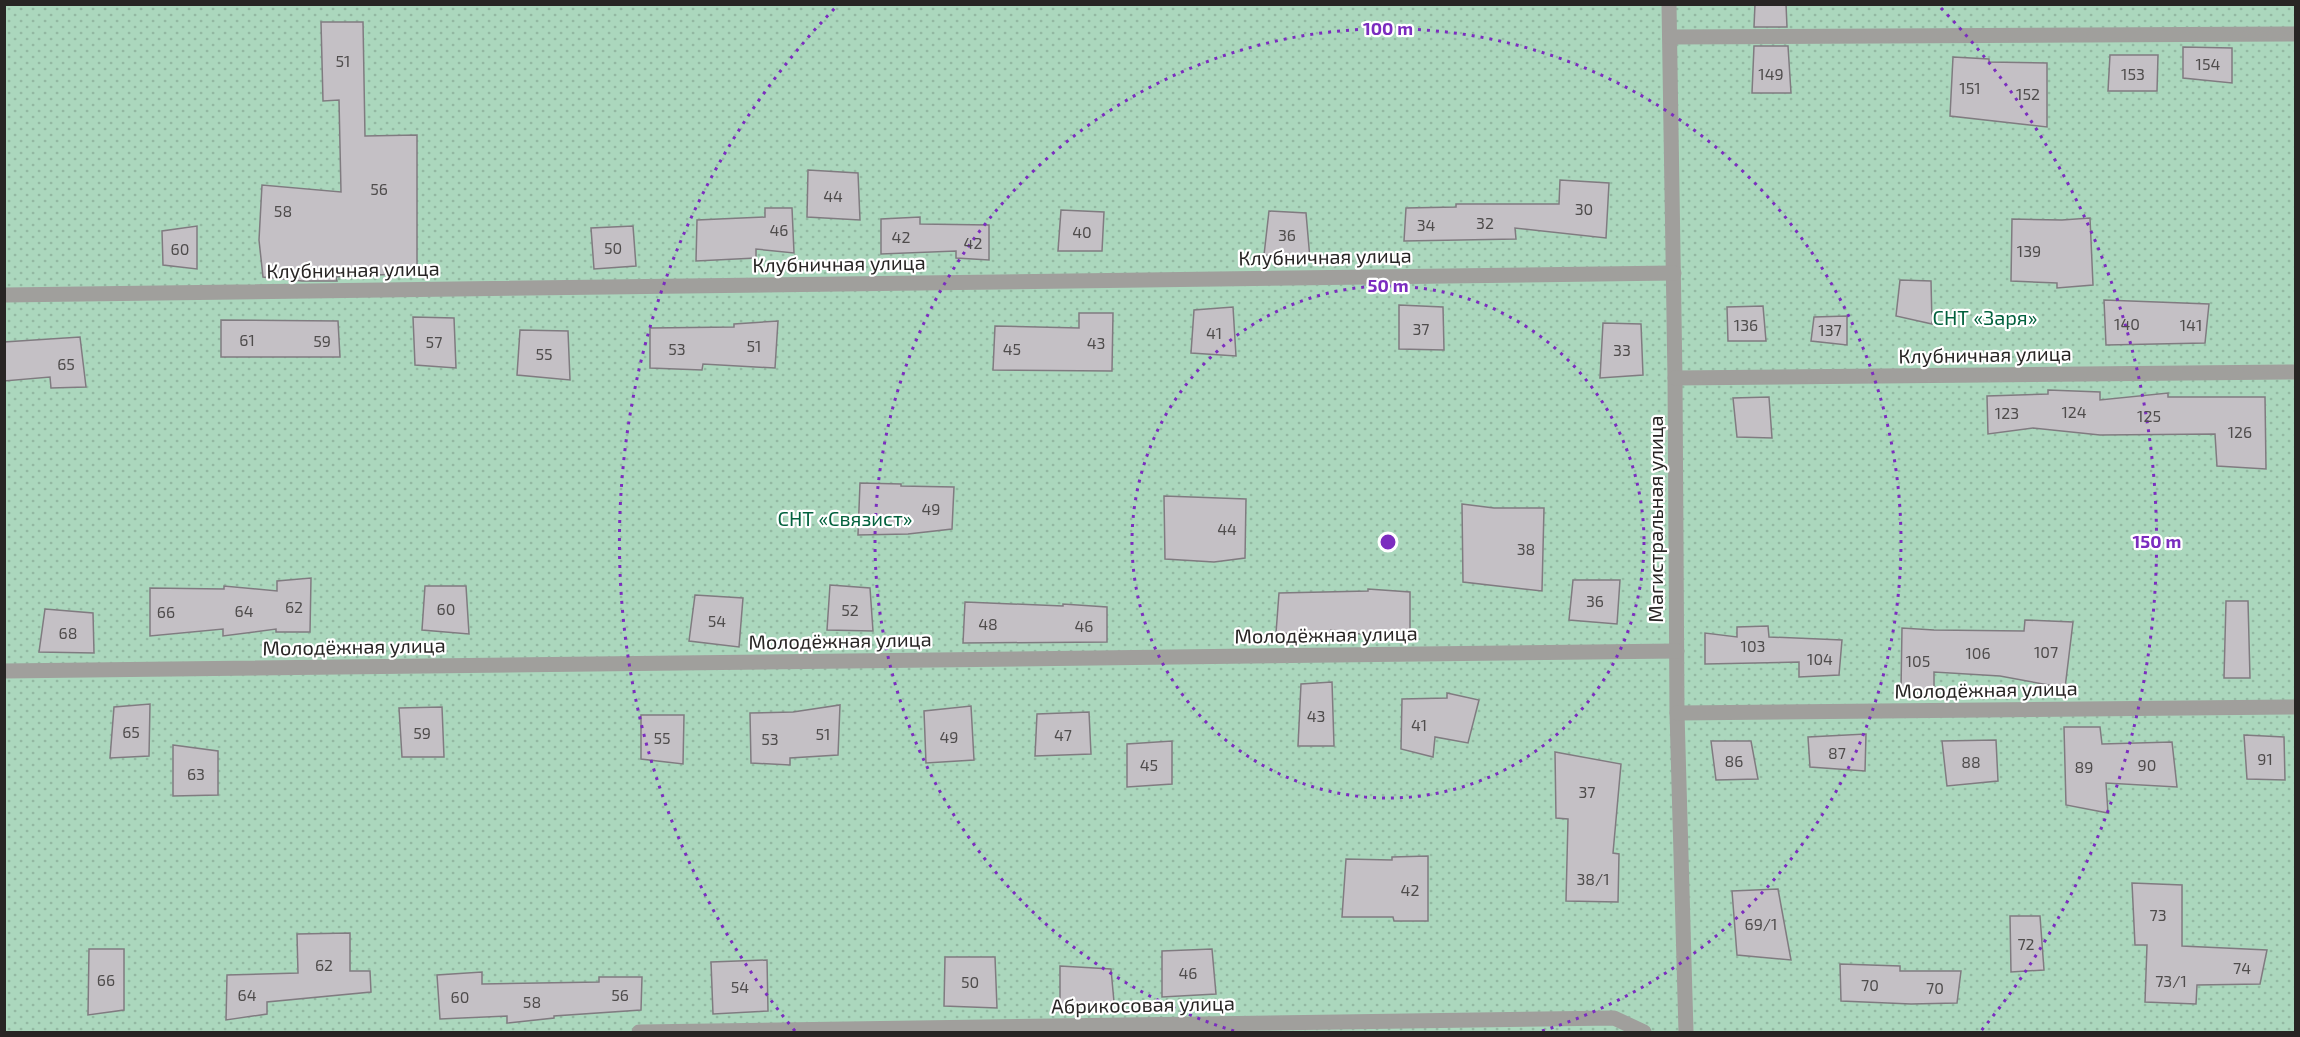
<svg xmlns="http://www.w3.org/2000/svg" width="2300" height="1037" font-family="'Exo 2',sans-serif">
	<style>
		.grass { fill: url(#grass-dots) }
		.building { fill: #c4c0c5; stroke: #807b80; stroke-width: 1.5 }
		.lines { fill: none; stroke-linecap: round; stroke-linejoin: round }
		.minor { stroke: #a09f9c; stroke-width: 15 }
		.ring { fill: none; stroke: #7b2cbf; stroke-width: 3; stroke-dasharray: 3 6 }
		.labels { text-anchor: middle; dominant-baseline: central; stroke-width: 4.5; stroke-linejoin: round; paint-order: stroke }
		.number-label { font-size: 16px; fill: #4f4c4c }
		.street-label { font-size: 20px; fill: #282524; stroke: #fff }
		.park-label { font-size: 20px; fill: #02613d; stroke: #fff }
		.centre { fill: #7b2cbf; stroke: #fff; stroke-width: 3 }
		.ring-label { font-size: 18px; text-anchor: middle; font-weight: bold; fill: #7b2cbf; stroke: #fff; stroke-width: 4.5; stroke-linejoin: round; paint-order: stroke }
	</style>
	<defs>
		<pattern id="grass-dots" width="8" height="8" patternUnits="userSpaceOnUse" patternTransform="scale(1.5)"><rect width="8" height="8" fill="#abd7bd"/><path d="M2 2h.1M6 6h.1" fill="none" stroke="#93b8a2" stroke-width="1.8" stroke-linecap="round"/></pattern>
	</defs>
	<rect width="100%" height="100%" fill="#f2ece8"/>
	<rect class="grass" x="5" y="5" width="2290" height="1027"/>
	<g class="building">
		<path d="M 1755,4 L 1786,4 L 1787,27 L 1754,27 Z"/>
		<path d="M 321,22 L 363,22 L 365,136 L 417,135 L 417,273 L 336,277 L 337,281 L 302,281 L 263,277 L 259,240 L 262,185 L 341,192 L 339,100 L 323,101 Z"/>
		<path d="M 1754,46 L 1788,46 L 1791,93 L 1752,93 Z"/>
		<path d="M 2183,47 L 2232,48 L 2232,83 L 2183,78 Z"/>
		<path d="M 2110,55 L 2158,55 L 2157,91 L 2108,91 Z"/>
		<path d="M 1953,57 L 1989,59 L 1989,62 L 2047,63 L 2047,127 L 1950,116 Z"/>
		<path d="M 808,170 L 858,173 L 860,220 L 807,217 Z"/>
		<path d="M 1560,180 L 1609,183 L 1606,238 L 1515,228 L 1516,239 L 1404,241 L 1406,208 L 1456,207 L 1456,204 L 1559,204 Z"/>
		<path d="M 765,208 L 792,208 L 794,253 L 756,249 L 756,258 L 696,261 L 697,220 L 765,217 Z"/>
		<path d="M 1061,210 L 1104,212 L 1102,251 L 1058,251 Z"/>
		<path d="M 1269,211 L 1306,213 L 1310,259 L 1264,255 Z"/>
		<path d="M 920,217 L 920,224 L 989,225 L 989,260 L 956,258 L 956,251 L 881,254 L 881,219 Z"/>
		<path d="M 2090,218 L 2093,285 L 2057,288 L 2057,283 L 2011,281 L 2012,219 L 2062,220 Z"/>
		<path d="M 197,226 L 197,269 L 163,265 L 162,231 Z"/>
		<path d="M 633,226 L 636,266 L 594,269 L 591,228 Z"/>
		<path d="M 1900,280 L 1931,281 L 1932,324 L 1896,316 Z"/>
		<path d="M 2104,300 L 2209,304 L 2205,343 L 2106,345 Z"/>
		<path d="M 1399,305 L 1443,307 L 1444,350 L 1399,349 Z"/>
		<path d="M 1763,306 L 1766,341 L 1728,341 L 1727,307 Z"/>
		<path d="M 1233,307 L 1236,356 L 1191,353 L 1194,310 Z"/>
		<path d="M 1079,313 L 1113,313 L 1112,371 L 993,370 L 995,326 L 1079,328 Z"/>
		<path d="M 1847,316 L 1847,345 L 1811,341 L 1814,317 Z"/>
		<path d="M 413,317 L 454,318 L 456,368 L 415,365 Z"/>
		<path d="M 221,320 L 338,321 L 340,357 L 221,357 Z"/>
		<path d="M 778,321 L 775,368 L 703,364 L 702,370 L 650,368 L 650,328 L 734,327 L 734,324 Z"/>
		<path d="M 1603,323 L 1641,324 L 1643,375 L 1600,378 Z"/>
		<path d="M 520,330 L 568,331 L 570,380 L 517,375 Z"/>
		<path d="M 80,337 L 86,387 L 51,388 L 50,377 L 4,381 L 4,342 Z"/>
		<path d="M 2048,390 L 2100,392 L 2100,400 L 2168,393 L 2168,397 L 2265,397 L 2266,469 L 2217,466 L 2215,434 L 2100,435 L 2033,428 L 1988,434 L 1987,396 L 2048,394 Z"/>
		<path d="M 1769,397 L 1772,438 L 1737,437 L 1733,398 Z"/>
		<path d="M 860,483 L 901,484 L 901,486 L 954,487 L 952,529 L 908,534 L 858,535 Z"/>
		<path d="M 1164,496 L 1246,499 L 1245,558 L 1214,562 L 1165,559 Z"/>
		<path d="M 1462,504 L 1494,508 L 1544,508 L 1542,591 L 1463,582 Z"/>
		<path d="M 311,578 L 310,632 L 276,632 L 276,629 L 223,636 L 223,629 L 150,636 L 150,588 L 224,589 L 224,586 L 277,591 L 277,581 Z"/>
		<path d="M 1573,580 L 1620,580 L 1617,624 L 1569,620 Z"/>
		<path d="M 830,585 L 870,588 L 873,631 L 827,630 Z"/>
		<path d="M 425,586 L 466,586 L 469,634 L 422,630 Z"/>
		<path d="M 1368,589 L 1410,592 L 1410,637 L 1375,636 L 1331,630 L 1331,635 L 1276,633 L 1279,593 L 1368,591 Z"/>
		<path d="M 695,595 L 743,598 L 739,647 L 689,641 Z"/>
		<path d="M 2226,601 L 2248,601 L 2250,678 L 2224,678 Z"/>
		<path d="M 965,602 L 1063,606 L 1063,604 L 1107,607 L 1107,642 L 963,643 Z"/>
		<path d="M 45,609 L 93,613 L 94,653 L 39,652 Z"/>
		<path d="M 2025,620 L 2073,622 L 2065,688 L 2000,676 L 1934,672 L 1934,692 L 1901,690 L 1902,628 L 1934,630 L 2024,631 Z"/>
		<path d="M 1768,626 L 1769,637 L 1842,640 L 1839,675 L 1799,677 L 1799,662 L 1705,664 L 1705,633 L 1737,637 L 1737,627 Z"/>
		<path d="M 1332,682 L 1334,746 L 1298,746 L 1301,684 Z"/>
		<path d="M 1447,693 L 1479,700 L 1468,743 L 1435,737 L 1433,757 L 1401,749 L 1402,699 L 1447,698 Z"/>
		<path d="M 150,704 L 149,756 L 110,758 L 114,707 Z"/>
		<path d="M 840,705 L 838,755 L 790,758 L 790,765 L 751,763 L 750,713 L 793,712 Z"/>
		<path d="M 971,706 L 974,760 L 926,763 L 924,711 Z"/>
		<path d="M 442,707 L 444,757 L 402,757 L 399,708 Z"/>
		<path d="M 1089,712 L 1091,754 L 1035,756 L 1037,714 Z"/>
		<path d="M 641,715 L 684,715 L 683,764 L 641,759 Z"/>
		<path d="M 2064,727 L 2100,727 L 2102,744 L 2172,742 L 2177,787 L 2106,783 L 2108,813 L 2066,805 Z"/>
		<path d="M 1866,734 L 1865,771 L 1810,767 L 1808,737 Z"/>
		<path d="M 2244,735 L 2284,737 L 2285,780 L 2247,779 Z"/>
		<path d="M 1996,740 L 1998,781 L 1947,786 L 1942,741 Z"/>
		<path d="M 1172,741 L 1172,784 L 1127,787 L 1127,744 Z"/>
		<path d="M 1711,741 L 1751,741 L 1758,779 L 1716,780 Z"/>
		<path d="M 173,745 L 218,751 L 218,795 L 173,796 Z"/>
		<path d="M 1555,752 L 1621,764 L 1613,853 L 1619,854 L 1618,902 L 1566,901 L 1568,819 L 1556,818 Z"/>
		<path d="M 1428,856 L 1428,921 L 1394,921 L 1393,917 L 1342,917 L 1346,859 L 1392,860 L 1392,857 Z"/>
		<path d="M 2132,883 L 2182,885 L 2182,946 L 2267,950 L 2260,984 L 2197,985 L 2196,1004 L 2145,1002 L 2147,945 L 2135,945 Z"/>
		<path d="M 1778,889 L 1791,960 L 1737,955 L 1732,891 Z"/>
		<path d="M 2010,916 L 2040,916 L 2044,970 L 2011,972 Z"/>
		<path d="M 350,933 L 350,971 L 370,971 L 371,992 L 267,1002 L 267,1014 L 226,1020 L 227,975 L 298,973 L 297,934 Z"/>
		<path d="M 89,949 L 124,949 L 124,1010 L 88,1015 Z"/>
		<path d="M 1212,949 L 1216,994 L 1162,997 L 1162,951 Z"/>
		<path d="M 945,957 L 995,957 L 997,1008 L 944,1006 Z"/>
		<path d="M 767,960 L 768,1011 L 713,1014 L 711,962 Z"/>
		<path d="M 1840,964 L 1900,966 L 1900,971 L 1961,971 L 1957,1003 L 1911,1004 L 1841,1001 Z"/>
		<path d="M 1060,966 L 1111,969 L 1114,1002 L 1060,1010 Z"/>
		<path d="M 482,972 L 482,984 L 599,982 L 599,977 L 642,977 L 641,1010 L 554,1016 L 554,1018 L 507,1023 L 507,1016 L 440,1019 L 437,975 Z"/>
	</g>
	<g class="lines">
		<g class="minor">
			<path d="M 1669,4 L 1675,378 L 1677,713 L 1686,1032"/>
			<path d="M 1670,37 L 2296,34"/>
			<path d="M 4,295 L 1674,273"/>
			<path d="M 1675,378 L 2296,372"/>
			<path d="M 4,671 L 1677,651"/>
			<path d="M 1677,713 L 2296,707"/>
			<path d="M 639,1032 L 1614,1018 L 1644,1032"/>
		</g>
	</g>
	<g class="ring">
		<circle cx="1388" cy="542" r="256"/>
		<path d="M1234 1031A513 513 0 1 1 1542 1031"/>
		<path d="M795 1031A769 769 0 0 1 835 8M1941 8A769 769 0 0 1 1981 1031"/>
	</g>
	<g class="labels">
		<g class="number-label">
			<text x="343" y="60">51</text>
			<text x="2208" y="63">154</text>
			<text x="1771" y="73">149</text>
			<text x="2133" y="73">153</text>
			<text x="1970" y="87">151</text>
			<text x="2028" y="93">152</text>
			<text x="379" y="188">56</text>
			<text x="833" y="195">44</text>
			<text x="1584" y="208">30</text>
			<text x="283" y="210">58</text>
			<text x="1485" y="222">32</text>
			<text x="1426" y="224">34</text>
			<text x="779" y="229">46</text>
			<text x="1082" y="231">40</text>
			<text x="1287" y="234">36</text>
			<text x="901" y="236">42</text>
			<text x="973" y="242">42</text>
			<text x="613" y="247">50</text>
			<text x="180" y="248">60</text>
			<text x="2029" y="250">139</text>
			<text x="2127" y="323">140</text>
			<text x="1746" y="324">136</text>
			<text x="2191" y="324">141</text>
			<text x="1421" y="328">37</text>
			<text x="1830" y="329">137</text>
			<text x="1214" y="332">41</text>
			<text x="247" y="339">61</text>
			<text x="322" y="340">59</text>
			<text x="434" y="341">57</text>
			<text x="1096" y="342">43</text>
			<text x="754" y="345">51</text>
			<text x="677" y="348">53</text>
			<text x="1012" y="348">45</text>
			<text x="1622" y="349">33</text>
			<text x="544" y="353">55</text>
			<text x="66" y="363">65</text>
			<text x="2074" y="411">124</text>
			<text x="2007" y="412">123</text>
			<text x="2149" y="415">125</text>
			<text x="2240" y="431">126</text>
			<text x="931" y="508">49</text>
			<text x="1227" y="528">44</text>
			<text x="1526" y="548">38</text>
			<text x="1595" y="600">36</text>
			<text x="294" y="606">62</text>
			<text x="446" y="608">60</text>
			<text x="850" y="609">52</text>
			<text x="244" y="610">64</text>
			<text x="166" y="611">66</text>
			<text x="717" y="620">54</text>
			<text x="988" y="623">48</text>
			<text x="1084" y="625">46</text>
			<text x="68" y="632">68</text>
			<text x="1753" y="645">103</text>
			<text x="2046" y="651">107</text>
			<text x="1978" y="652">106</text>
			<text x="1820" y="658">104</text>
			<text x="1918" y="660">105</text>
			<text x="1316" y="715">43</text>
			<text x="1419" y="724">41</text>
			<text x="131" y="731">65</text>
			<text x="422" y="732">59</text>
			<text x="823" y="733">51</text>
			<text x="1063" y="734">47</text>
			<text x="949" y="736">49</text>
			<text x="662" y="737">55</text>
			<text x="770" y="738">53</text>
			<text x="1837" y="752">87</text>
			<text x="2265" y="758">91</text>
			<text x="1734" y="760">86</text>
			<text x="1971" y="761">88</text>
			<text x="1149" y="764">45</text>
			<text x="2147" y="764">90</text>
			<text x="2084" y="766">89</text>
			<text x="196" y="773">63</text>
			<text x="1587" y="791">37</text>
			<text x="1593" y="878">38/1</text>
			<text x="1410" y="889">42</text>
			<text x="2158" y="914">73</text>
			<text x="1761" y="923">69/1</text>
			<text x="2026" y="943">72</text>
			<text x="324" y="964">62</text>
			<text x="2242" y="967">74</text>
			<text x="1188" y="972">46</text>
			<text x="106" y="979">66</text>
			<text x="2171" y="980">73/1</text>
			<text x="970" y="981">50</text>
			<text x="1870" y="984">70</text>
			<text x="740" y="986">54</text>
			<text x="1935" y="987">70</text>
			<text x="247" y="994">64</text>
			<text x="620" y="994">56</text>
			<text x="460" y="996">60</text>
			<text x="532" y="1001">58</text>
		</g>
		<g class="street-label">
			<text transform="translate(1325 256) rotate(-1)">Клубничная улица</text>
			<text transform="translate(839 263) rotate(-1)">Клубничная улица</text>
			<text transform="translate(353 269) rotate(-1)">Клубничная улица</text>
			<text transform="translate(1985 354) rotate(-1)">Клубничная улица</text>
			<text transform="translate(1655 519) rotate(-90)">Магистральная улица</text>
			<text transform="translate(1326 634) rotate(-1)">Молодёжная улица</text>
			<text transform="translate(840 640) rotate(-1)">Молодёжная улица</text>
			<text transform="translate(354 646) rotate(-1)">Молодёжная улица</text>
			<text transform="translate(1986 689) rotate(-1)">Молодёжная улица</text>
			<text transform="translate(1143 1004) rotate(-1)">Абрикосовая улица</text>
		</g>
		<g class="park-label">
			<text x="1985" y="317">СНТ «Заря»</text>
			<text x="845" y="518">СНТ «Связист»</text>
		</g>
	</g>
	<circle cx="1388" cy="542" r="9" class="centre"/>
	<g class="ring-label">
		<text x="1388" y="35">100 m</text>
		<text x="1388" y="292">50 m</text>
		<text x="2157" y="548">150 m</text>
	</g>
	<rect width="2300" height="1037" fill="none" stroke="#282524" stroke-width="12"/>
</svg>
